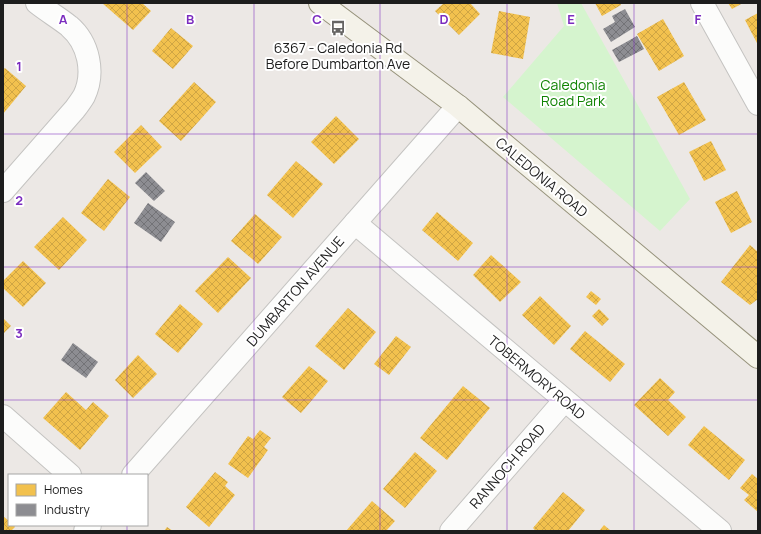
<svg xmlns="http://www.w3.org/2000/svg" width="761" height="534" font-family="Manrope,sans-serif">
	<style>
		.park { fill: #d5f4ce }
		.homes { fill: url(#homes-cross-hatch) }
		.industry { fill: url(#industry-cross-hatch) }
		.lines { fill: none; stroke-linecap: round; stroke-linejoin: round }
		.street-casing { stroke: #c4c3c1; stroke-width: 24 }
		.secondary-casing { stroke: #97937c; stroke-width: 24 }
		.street { stroke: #fcfcfb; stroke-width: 22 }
		.secondary { stroke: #f4f2e9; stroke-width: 22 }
		.grid { fill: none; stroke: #7b2cbf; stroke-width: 1; stroke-opacity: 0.55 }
		.labels { text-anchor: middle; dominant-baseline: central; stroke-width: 4; stroke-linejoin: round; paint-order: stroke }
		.poi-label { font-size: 14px; fill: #1d1d1d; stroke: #fff }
		.park-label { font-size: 14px; fill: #108303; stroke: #fff }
		.street-label { font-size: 14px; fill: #1d1d1d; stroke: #fff }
		.grid-label { font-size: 13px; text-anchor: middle; font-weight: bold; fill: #7b2cbf; stroke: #fff; stroke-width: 4; stroke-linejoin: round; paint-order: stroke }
	</style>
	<defs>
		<pattern id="homes-cross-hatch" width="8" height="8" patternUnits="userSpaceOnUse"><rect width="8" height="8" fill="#f2c14e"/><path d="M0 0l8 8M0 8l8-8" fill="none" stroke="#cfa544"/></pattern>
		<pattern id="industry-cross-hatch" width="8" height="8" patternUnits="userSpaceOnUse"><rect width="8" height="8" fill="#8d8d92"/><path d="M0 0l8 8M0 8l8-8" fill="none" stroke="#737377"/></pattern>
	</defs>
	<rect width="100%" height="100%" fill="#ece8e5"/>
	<path class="park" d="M 557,3 L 581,3 L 690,199 L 660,231 L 503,97 L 564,26 Z"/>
	<g class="homes">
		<path d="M 102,3 L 142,3 L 151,11 L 133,30 Z"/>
		<path d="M 444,3 L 470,3 L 480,14 L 459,35 L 435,11 Z"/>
		<path d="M 595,3 L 620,3 L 621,5 L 602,16 Z"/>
		<path d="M 728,3 L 743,3 L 732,9 Z"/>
		<path d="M 499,11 L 530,17 L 523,59 L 491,53 Z"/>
		<path d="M 758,13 L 758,45 L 745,20 Z"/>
		<path d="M 663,19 L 684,56 L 659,71 L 637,34 Z"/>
		<path d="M 171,28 L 193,46 L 173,69 L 152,51 Z"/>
		<path d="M 5,68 L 26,86 L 3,114 L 3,70 Z"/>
		<path d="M 194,82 L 216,102 L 181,141 L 159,121 Z"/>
		<path d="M 684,82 L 706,120 L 679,135 L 657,97 Z"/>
		<path d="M 336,116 L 359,139 L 334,164 L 311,142 Z"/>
		<path d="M 141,125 L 162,147 L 135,173 L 114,152 Z"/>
		<path d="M 711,141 L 726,170 L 704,181 L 689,152 Z"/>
		<path d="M 296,161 L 323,184 L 293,218 L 267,195 Z"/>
		<path d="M 108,179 L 130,197 L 104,231 L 81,213 Z"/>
		<path d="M 737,191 L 752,222 L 731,233 L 715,202 Z"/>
		<path d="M 437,212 L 473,243 L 458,261 L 422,230 Z"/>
		<path d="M 255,214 L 282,237 L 258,264 L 231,241 Z"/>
		<path d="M 63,217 L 87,240 L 59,270 L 34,247 Z"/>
		<path d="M 750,245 L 758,252 L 758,299 L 750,305 L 721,282 Z"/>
		<path d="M 491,255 L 521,282 L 500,302 L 473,275 Z"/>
		<path d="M 228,257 L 251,278 L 218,313 L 195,291 Z"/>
		<path d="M 23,261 L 46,283 L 23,307 L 3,288 L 3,281 Z"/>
		<path d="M 591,291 L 601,299 L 596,305 L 586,297 Z"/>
		<path d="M 540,296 L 571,326 L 554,345 L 522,315 Z"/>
		<path d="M 180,304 L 203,324 L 178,353 L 155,334 Z"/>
		<path d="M 348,308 L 376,332 L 344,370 L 315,346 Z"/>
		<path d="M 599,309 L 609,319 L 602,326 L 592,316 Z"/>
		<path d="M 3,318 L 11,326 L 3,334 Z"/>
		<path d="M 585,331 L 625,364 L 610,382 L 570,349 Z"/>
		<path d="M 396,336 L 411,347 L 389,375 L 374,364 Z"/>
		<path d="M 138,355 L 157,374 L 133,398 L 115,380 Z"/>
		<path d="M 309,366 L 328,381 L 301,413 L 282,397 Z"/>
		<path d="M 660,378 L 675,392 L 668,400 L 686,417 L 668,436 L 634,405 Z"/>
		<path d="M 463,386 L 490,408 L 447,460 L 420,438 Z"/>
		<path d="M 66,392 L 86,410 L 93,402 L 109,416 L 80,450 L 43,418 Z"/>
		<path d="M 704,426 L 745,460 L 729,480 L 688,445 Z"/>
		<path d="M 260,430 L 271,438 L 264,447 L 268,450 L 248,478 L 228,464 L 248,436 L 253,439 Z"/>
		<path d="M 415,452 L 437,471 L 405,508 L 383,489 Z"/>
		<path d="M 215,472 L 228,482 L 225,486 L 235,495 L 209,527 L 186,507 Z"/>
		<path d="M 752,474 L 758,479 L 758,512 L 744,500 L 749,495 L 740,488 Z"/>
		<path d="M 563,492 L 585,510 L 568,531 L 536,531 L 533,528 Z"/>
		<path d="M 372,501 L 395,521 L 386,531 L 346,531 Z"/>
		<path d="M 3,516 L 9,521 L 9,525 L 13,525 L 15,527 L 11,531 L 3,531 Z"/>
		<path d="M 604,525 L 611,531 L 599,531 Z"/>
		<path d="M 167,527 L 173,531 L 164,531 Z"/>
	</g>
	<g class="industry">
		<path d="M 625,9 L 635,27 L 611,42 L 603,29 L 615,22 L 612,16 Z"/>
		<path d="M 637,36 L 644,49 L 619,62 L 612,50 Z"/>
		<path d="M 146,172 L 165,191 L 154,201 L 135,183 Z"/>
		<path d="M 148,203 L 175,222 L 161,242 L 134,223 Z"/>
		<path d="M 73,343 L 98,362 L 86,378 L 61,360 Z"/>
	</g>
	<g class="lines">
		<g class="street-casing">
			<g id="street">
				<path d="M 702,3 L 758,104"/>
				<path d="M 3,191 L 75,109 C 78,105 81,101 84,96 C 95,73 89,43 69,26 C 59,18 47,11 37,3"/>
				<path d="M 355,223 L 720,531"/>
				<path d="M 3,416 L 70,475"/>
				<path d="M 133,475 L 458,106"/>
				<path d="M 85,531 L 90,525"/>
				<path d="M 451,531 L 564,401"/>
			</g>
		</g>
		<g class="secondary-casing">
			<path id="secondary" d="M 320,3 L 458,106 L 758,357"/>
		</g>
		<use href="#street" class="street"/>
		<use href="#secondary" class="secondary"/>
	</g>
	<path class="grid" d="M 127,3 L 127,475M 254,3 L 254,531M 380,3 L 380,531M 507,3 L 507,531M 634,3 L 634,531M 3,134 L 758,134M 3,267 L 758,267M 3,400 L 758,400M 127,525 L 127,531"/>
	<defs>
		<g id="bus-bare" transform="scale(1.2)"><path d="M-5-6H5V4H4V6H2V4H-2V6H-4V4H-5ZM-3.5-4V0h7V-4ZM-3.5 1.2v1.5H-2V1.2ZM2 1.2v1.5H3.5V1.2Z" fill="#656463" stroke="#fff" stroke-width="2.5" paint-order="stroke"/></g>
	</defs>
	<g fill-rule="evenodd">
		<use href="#bus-bare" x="338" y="28"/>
	</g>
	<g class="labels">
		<g class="poi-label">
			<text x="338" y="47">6367 - Caledonia Rd<tspan x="338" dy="16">Before Dumbarton Ave</tspan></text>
		</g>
		<g class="park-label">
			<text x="573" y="84">Caledonia<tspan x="573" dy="16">Road Park</tspan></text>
		</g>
		<g class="street-label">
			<text transform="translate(542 177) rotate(40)">CALEDONIA ROAD</text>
			<text transform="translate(295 291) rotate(-49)">DUMBARTON AVENUE</text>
			<text transform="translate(537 377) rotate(40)">TOBERMORY ROAD</text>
			<text transform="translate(507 466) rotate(-49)">RANNOCH ROAD</text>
		</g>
	</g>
	<g class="grid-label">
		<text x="63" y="24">A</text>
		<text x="190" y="24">B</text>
		<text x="317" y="24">C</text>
		<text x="444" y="24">D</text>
		<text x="571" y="24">E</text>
		<text x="698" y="24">F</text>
		<text x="19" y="71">1</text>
		<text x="19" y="205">2</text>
		<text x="19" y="338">3</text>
	</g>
	<rect width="761" height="534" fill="none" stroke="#1d1d1d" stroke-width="8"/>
	<rect x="8" y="474" width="140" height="52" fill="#ffffff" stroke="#a5a5a5"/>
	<rect x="16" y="484" width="20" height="12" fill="#f2c14e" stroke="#a5a5a5"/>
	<text x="44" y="494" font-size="12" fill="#1d1d1d">Homes</text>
	<rect x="16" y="504" width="20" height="12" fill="#8d8d92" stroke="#a5a5a5"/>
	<text x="44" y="514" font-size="12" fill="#1d1d1d">Industry</text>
</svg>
